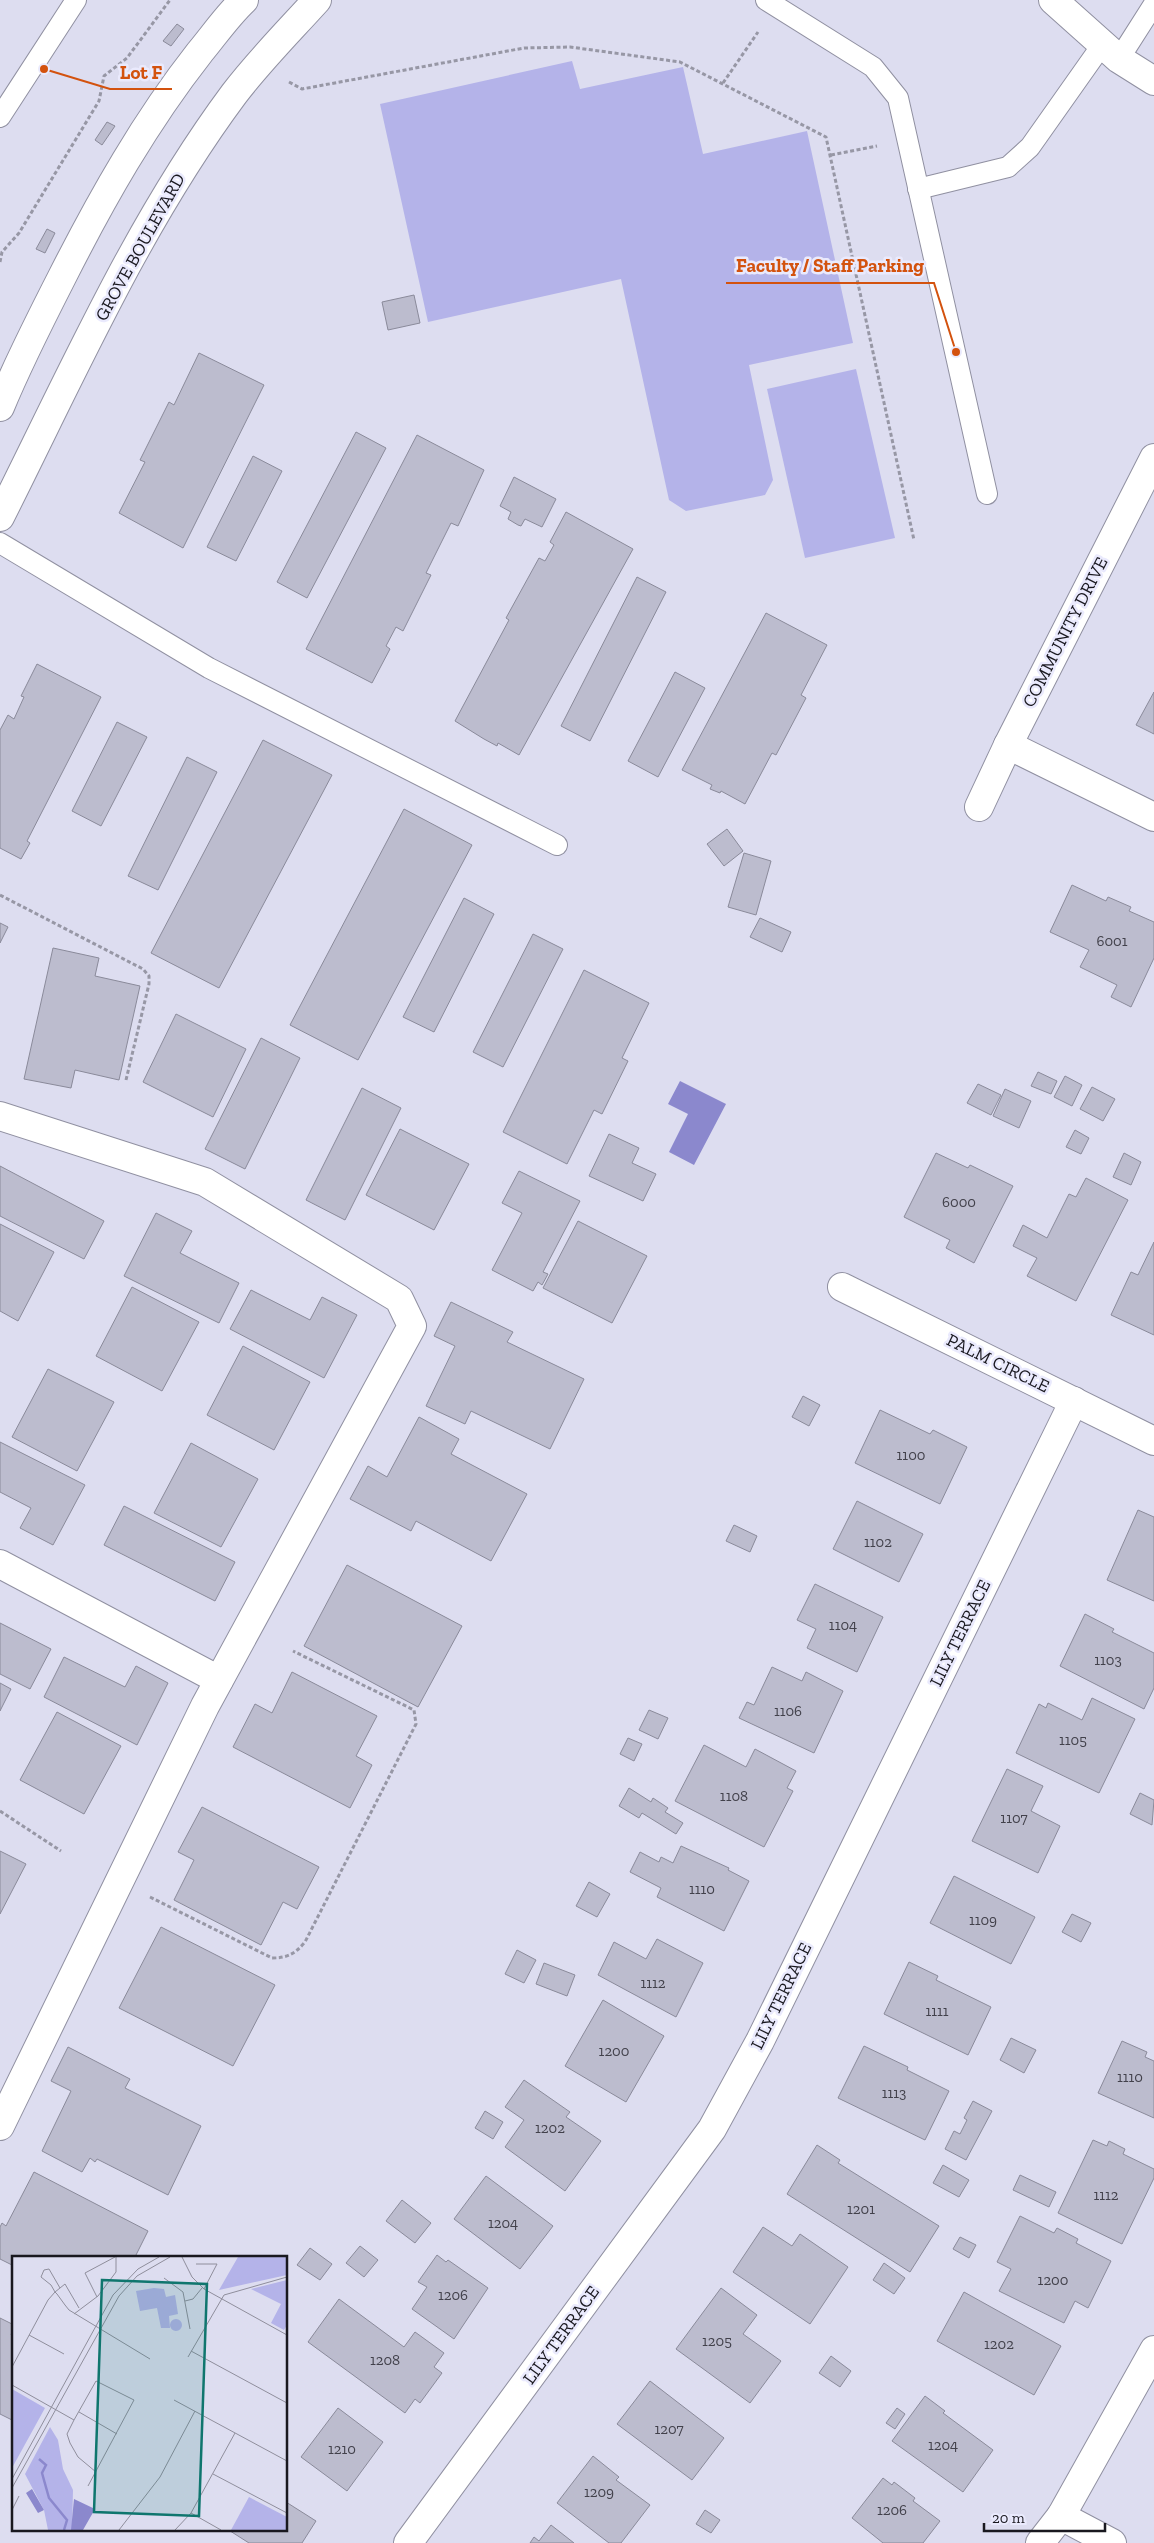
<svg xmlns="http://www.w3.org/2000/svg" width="1154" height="2543" font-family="'Zilla Slab',serif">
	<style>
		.green { fill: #b4b3e9 }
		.water { fill: #8b88cd }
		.building { fill: #bcbcce; stroke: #8a8a9a }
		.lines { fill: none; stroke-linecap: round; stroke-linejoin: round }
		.service-casing { stroke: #9090a1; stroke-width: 22 }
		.minor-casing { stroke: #9090a1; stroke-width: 30 }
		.tertiary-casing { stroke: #9090a1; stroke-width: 30 }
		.path { stroke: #9797a5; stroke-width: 3; stroke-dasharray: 4 2.5; stroke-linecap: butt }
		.service { stroke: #fff; stroke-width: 20 }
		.minor { stroke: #fff; stroke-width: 28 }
		.tertiary { stroke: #fff; stroke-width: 28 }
		.labels { text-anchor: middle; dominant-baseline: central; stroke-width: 5; stroke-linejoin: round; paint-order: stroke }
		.number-label { font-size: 15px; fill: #42414b }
		.street-label { font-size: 18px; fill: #19181f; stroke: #eaeafd }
		.inset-river { fill: none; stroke: #8b88cd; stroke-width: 2.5 }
		.inset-road { fill: none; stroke: #8f8e9c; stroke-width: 1 }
		.view { fill: #0f766e; fill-opacity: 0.15; stroke: #0f766e; stroke-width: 2.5 }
		.inset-edge { fill: none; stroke: #19181f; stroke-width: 2.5 }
		.leader { fill: none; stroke: #d3520e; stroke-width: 2 }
		.callout-dot { fill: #d3520e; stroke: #eaeafd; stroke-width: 2 }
		.callout-label { font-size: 19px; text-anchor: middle; font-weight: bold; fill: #d3520e; stroke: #eaeafd; stroke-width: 5; stroke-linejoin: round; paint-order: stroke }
	</style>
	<rect width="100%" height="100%" fill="#ddddf0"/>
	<g class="green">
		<path d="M 572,61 L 580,89 L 683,67 L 703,154 L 807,131 L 853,343 L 749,365 L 773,480 L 765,495 L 686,511 L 669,500 L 621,279 L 428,322 L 380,104 Z"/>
		<path d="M 856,369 L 895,538 L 805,558 L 767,389 Z"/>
	</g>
	<path class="water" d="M 680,1081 L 726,1104 L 694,1165 L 669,1152 L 688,1114 L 668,1104 Z"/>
	<g class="building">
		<path d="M 177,24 L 184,29 L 171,46 L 163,41 Z"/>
		<path d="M 107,122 L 115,126 L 102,145 L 95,140 Z"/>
		<path d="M 47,229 L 55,233 L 45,253 L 36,249 Z"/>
		<path d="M 414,295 L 420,323 L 388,330 L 382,302 Z"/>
		<path d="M 199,353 L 264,385 L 183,548 L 119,513 L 145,462 L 140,460 L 169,402 L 174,405 Z"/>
		<path d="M 356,432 L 386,448 L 307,598 L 277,582 Z"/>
		<path d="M 417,435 L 484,470 L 458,526 L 451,523 L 426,573 L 431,575 L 403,631 L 396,627 L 386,646 L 390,649 L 372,683 L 306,649 Z"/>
		<path d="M 253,456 L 282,471 L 236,561 L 207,547 Z"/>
		<path d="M 514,477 L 556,499 L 542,527 L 525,519 L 521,526 L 518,525 L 508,519 L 511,512 L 500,506 Z"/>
		<path d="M 566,512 L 633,549 L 519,755 L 498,743 L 497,746 L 484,739 L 455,721 L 509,620 L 506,618 L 539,558 L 545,561 L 554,545 L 550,542 Z"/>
		<path d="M 637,577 L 666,592 L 590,741 L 561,726 Z"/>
		<path d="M 766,613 L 827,645 L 801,695 L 806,698 L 776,755 L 772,753 L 745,804 L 721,791 L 720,793 L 710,789 L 712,785 L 682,770 Z"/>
		<path d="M 37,664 L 101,697 L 27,841 L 30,843 L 21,859 L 0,848 L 0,730 L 8,715 L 14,719 L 24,697 L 21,696 Z"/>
		<path d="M 675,672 L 705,688 L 658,777 L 628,761 Z"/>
		<path d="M 1154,692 L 1154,734 L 1136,725 Z"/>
		<path d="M 117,722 L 147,737 L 101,826 L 72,811 Z"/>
		<path d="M 263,740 L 332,775 L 219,988 L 151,953 Z"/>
		<path d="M 187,757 L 217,772 L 158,890 L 128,876 Z"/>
		<path d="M 404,809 L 472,845 L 358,1060 L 290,1025 Z"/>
		<path d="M 727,829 L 743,851 L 724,866 L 707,844 Z"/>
		<path d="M 744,853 L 771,861 L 756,915 L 728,907 Z"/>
		<path d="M 1072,885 L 1106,901 L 1108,897 L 1131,907 L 1129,911 L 1154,922 L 1154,958 L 1131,1007 L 1111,997 L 1117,985 L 1080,967 L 1089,950 L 1050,932 Z"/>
		<path d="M 464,898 L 494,914 L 434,1032 L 403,1017 Z"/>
		<path d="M 760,918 L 791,932 L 782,952 L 750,937 Z"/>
		<path d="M 0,923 L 8,927 L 0,943 Z"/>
		<path d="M 533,934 L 563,949 L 503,1067 L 473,1052 Z"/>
		<path d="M 53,948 L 99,958 L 95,976 L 140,986 L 119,1080 L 75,1070 L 71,1088 L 24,1079 Z"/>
		<path d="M 584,970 L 649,1003 L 622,1058 L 628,1061 L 602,1114 L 594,1110 L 567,1164 L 503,1132 Z"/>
		<path d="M 176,1014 L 246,1049 L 213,1117 L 143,1082 Z"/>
		<path d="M 261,1038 L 300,1058 L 245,1169 L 205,1149 Z"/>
		<path d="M 1038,1072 L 1057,1081 L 1051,1094 L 1031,1086 Z"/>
		<path d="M 1065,1076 L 1082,1085 L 1072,1106 L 1054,1097 Z"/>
		<path d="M 978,1084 L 1001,1095 L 991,1115 L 967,1103 Z"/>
		<path d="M 1092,1087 L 1115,1099 L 1103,1121 L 1080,1109 Z"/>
		<path d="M 362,1088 L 401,1108 L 345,1220 L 306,1200 Z"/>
		<path d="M 1005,1089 L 1031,1101 L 1019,1128 L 993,1116 Z"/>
		<path d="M 400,1129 L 469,1164 L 434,1230 L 366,1195 Z"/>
		<path d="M 1075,1130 L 1089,1138 L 1081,1154 L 1066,1147 Z"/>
		<path d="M 609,1134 L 639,1148 L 632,1163 L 656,1174 L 643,1201 L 589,1176 Z"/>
		<path d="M 936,1153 L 968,1168 L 970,1165 L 1013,1186 L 974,1263 L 946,1248 L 950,1240 L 904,1217 Z"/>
		<path d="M 1124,1153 L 1141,1162 L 1131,1185 L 1113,1177 Z"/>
		<path d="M 0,1166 L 104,1221 L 84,1259 L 0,1216 Z"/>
		<path d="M 519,1171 L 580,1201 L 543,1272 L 548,1274 L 542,1285 L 538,1282 L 533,1291 L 492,1270 L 522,1213 L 502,1203 Z"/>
		<path d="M 1086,1178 L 1128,1200 L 1076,1301 L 1027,1276 L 1037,1258 L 1013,1246 L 1023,1225 L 1047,1238 L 1069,1194 L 1076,1197 Z"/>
		<path d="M 156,1213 L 192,1231 L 180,1253 L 239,1283 L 219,1323 L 124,1276 Z"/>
		<path d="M 578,1221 L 647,1256 L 612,1323 L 543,1288 Z"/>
		<path d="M 0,1224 L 54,1252 L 18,1321 L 0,1311 Z"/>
		<path d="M 1154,1242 L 1154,1335 L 1111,1315 L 1131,1272 L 1138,1275 Z"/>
		<path d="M 132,1287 L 199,1322 L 162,1391 L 96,1356 Z"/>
		<path d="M 251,1290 L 310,1320 L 322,1297 L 357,1315 L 324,1378 L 230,1329 Z"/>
		<path d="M 451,1302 L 513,1332 L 507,1342 L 584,1379 L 550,1449 L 471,1411 L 465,1424 L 426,1406 L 455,1346 L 434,1336 Z"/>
		<path d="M 243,1346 L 310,1382 L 274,1450 L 207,1415 Z"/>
		<path d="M 48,1369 L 114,1402 L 77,1471 L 12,1437 Z"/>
		<path d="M 803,1396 L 820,1405 L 809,1426 L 792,1417 Z"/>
		<path d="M 880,1410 L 930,1434 L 933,1430 L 967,1447 L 940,1504 L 855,1463 Z"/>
		<path d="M 419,1417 L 459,1439 L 451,1454 L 527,1494 L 491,1561 L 416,1521 L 411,1531 L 350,1499 L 368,1466 L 387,1477 Z"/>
		<path d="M 0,1442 L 85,1485 L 53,1545 L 20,1528 L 31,1508 L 0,1492 Z"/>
		<path d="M 191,1443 L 258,1479 L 221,1547 L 154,1513 Z"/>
		<path d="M 857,1501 L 923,1534 L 899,1582 L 833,1549 Z"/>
		<path d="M 124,1506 L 235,1562 L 215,1601 L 104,1545 Z"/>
		<path d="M 1138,1510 L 1154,1517 L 1154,1601 L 1107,1580 Z"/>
		<path d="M 734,1525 L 757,1536 L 750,1552 L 726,1541 Z"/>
		<path d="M 347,1565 L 462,1626 L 418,1707 L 304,1646 Z"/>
		<path d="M 815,1584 L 883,1617 L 857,1672 L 807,1648 L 816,1629 L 797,1620 Z"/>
		<path d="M 1085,1614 L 1114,1629 L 1112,1632 L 1154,1653 L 1154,1688 L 1144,1709 L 1060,1666 Z"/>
		<path d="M 0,1623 L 51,1649 L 30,1689 L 0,1674 Z"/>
		<path d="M 64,1657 L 125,1687 L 136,1666 L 168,1683 L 137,1745 L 44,1697 Z"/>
		<path d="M 772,1667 L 802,1681 L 806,1672 L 843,1691 L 814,1753 L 739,1718 L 747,1702 L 754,1705 Z"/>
		<path d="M 292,1672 L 377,1716 L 356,1756 L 372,1765 L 350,1808 L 233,1747 L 255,1704 L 272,1713 Z"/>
		<path d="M 0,1683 L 11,1689 L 0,1711 Z"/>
		<path d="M 1092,1698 L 1135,1719 L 1099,1793 L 1016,1753 L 1039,1704 L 1046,1708 L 1048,1703 L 1082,1720 Z"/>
		<path d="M 649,1710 L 668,1718 L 658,1739 L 639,1730 Z"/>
		<path d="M 57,1712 L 121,1746 L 84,1814 L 20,1780 Z"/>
		<path d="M 628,1738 L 642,1744 L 634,1761 L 620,1754 Z"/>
		<path d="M 704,1745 L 746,1767 L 755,1749 L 796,1771 L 787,1788 L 793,1791 L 764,1847 L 675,1801 Z"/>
		<path d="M 1007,1769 L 1043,1786 L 1031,1811 L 1060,1826 L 1038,1873 L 972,1841 Z"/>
		<path d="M 629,1788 L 651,1802 L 653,1798 L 668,1808 L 665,1812 L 683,1823 L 676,1834 L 642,1813 L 639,1818 L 619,1806 Z"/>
		<path d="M 1140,1793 L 1154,1800 L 1152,1825 L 1130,1814 Z"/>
		<path d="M 202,1807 L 319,1867 L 297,1909 L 283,1902 L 261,1945 L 174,1900 L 194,1860 L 178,1852 Z"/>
		<path d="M 681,1846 L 729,1868 L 728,1870 L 749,1881 L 724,1931 L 657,1897 L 661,1888 L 630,1872 L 640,1852 L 659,1862 L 661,1857 L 673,1863 Z"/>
		<path d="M 0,1851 L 26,1864 L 0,1914 Z"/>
		<path d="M 954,1876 L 1035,1917 L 1011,1964 L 930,1923 Z"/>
		<path d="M 589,1882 L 610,1894 L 597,1917 L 576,1906 Z"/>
		<path d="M 1072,1914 L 1091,1923 L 1081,1942 L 1062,1932 Z"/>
		<path d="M 161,1927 L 275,1985 L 233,2066 L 119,2008 Z"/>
		<path d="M 657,1939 L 703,1963 L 676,2017 L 598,1975 L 614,1942 L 646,1959 Z"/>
		<path d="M 517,1950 L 536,1960 L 524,1983 L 505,1974 Z"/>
		<path d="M 909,1962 L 938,1976 L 936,1980 L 991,2007 L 968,2055 L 884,2014 Z"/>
		<path d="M 544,1963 L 575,1975 L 567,1996 L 536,1984 Z"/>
		<path d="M 603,2000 L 664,2036 L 626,2102 L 565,2066 Z"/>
		<path d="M 1011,2038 L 1036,2050 L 1024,2073 L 1000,2060 Z"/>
		<path d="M 1122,2041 L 1147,2052 L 1145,2057 L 1154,2061 L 1154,2118 L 1098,2093 Z"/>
		<path d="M 864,2046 L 908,2067 L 907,2070 L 949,2091 L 925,2140 L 838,2098 Z"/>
		<path d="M 68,2047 L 130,2079 L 125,2088 L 201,2126 L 168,2195 L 97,2159 L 95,2162 L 90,2158 L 82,2172 L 42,2151 L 71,2091 L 51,2081 Z"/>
		<path d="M 524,2080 L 570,2112 L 566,2117 L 601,2141 L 565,2191 L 505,2147 L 524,2120 L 505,2107 Z"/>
		<path d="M 973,2101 L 992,2111 L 966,2160 L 945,2149 L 954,2131 L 960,2134 L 967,2120 L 964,2118 Z"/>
		<path d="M 485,2111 L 503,2122 L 493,2139 L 475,2128 Z"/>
		<path d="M 1093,2140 L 1107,2146 L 1109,2141 L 1125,2149 L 1123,2154 L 1154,2169 L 1154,2178 L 1122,2244 L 1058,2213 Z"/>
		<path d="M 817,2145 L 840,2160 L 838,2163 L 939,2226 L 910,2272 L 787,2194 Z"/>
		<path d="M 943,2165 L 969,2180 L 959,2197 L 933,2183 Z"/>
		<path d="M 34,2172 L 148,2231 L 135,2257 L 14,2257 L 14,2266 L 0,2259 L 0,2227 L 2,2223 L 6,2226 Z"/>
		<path d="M 1020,2175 L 1056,2192 L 1049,2207 L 1013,2190 Z"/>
		<path d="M 486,2176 L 553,2226 L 520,2269 L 454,2219 Z"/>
		<path d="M 402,2200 L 431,2223 L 415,2243 L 386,2221 Z"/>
		<path d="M 1020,2216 L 1054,2233 L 1057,2228 L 1078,2239 L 1076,2243 L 1111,2261 L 1088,2308 L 1075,2301 L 1064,2323 L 999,2291 L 1011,2269 L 997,2262 Z"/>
		<path d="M 763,2227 L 792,2246 L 800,2234 L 848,2267 L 810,2324 L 733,2272 Z"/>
		<path d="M 960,2237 L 976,2245 L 969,2258 L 953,2249 Z"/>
		<path d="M 360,2246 L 378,2260 L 364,2277 L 346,2263 Z"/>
		<path d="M 310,2248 L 332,2264 L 320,2280 L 297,2265 Z"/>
		<path d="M 437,2255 L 446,2262 L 448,2260 L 488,2288 L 454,2339 L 412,2309 L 427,2287 L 418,2282 Z"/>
		<path d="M 884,2263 L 905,2278 L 894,2294 L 873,2280 Z"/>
		<path d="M 721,2288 L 757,2315 L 743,2334 L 781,2361 L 750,2403 L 676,2349 Z"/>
		<path d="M 964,2292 L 1061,2346 L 1034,2395 L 937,2341 Z"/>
		<path d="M 339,2299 L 404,2347 L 415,2332 L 444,2353 L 434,2367 L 442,2373 L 420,2403 L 415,2399 L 405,2413 L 308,2342 Z"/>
		<path d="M 0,2318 L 14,2325 L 11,2335 L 14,2337 L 14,2421 L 0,2414 Z"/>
		<path d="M 831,2356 L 851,2371 L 840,2387 L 819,2373 Z"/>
		<path d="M 650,2381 L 724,2438 L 692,2480 L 617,2424 Z"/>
		<path d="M 925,2396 L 945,2411 L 943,2413 L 993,2450 L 963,2492 L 892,2441 Z"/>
		<path d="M 338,2408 L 383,2442 L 347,2491 L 301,2457 Z"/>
		<path d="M 897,2408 L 905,2414 L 895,2429 L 886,2423 Z"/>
		<path d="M 593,2456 L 619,2477 L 616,2480 L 650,2505 L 621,2543 L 609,2543 L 557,2503 Z"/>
		<path d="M 883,2478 L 892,2485 L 894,2482 L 915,2498 L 913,2501 L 940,2521 L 923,2543 L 883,2543 L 852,2518 Z"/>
		<path d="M 286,2502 L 316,2521 L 302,2543 L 249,2543 L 227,2529 L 286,2529 Z"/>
		<path d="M 705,2510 L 720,2520 L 711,2533 L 696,2524 Z"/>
		<path d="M 551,2525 L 574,2543 L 530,2543 L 534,2537 L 539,2541 Z"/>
	</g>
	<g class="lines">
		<g class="service-casing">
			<g id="service">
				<path d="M 766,0 L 873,67 L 898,98 L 987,494"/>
				<path d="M 1119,59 L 1154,4"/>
				<path d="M 0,117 L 76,0"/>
				<path d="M 918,189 L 1008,167 L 1030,147 L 1102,45"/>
				<path d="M 0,543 L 209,668 L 557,845"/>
			</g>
		</g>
		<g class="minor-casing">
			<g id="minor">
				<path d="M 1008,745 L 1154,817"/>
				<path d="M 979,807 L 1008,745 L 1154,458"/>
				<path d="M 0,1116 L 205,1182 L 399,1299 L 412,1326 L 205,1706 L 0,2126"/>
				<path d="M 842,1287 L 1154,1441"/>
				<path d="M 0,1564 L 219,1680"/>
				<path d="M 1061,2516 L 1112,2543"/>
				<path d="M 408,2543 L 712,2129 L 760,2041 L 1074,1401"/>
				<path d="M 1040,2543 L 1061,2516 L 1154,2350"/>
			</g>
		</g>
		<g class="tertiary-casing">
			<g id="tertiary">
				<path d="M 1053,0 L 1119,59 L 1154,81"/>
				<path d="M 0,407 C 18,363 40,320 62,277 C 102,198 145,122 200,52 C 215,34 227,16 244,0"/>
				<path d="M 0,517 C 72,374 138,223 234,94 C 259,61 289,31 317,0"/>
			</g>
		</g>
		<g class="path">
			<path d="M 289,82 L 302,89 L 524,48 L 570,47 L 680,62 L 826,137 L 914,540"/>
			<path d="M 723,83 L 758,32"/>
			<path d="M 831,155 L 877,146"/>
			<path d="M 0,262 L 2,252 L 19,233 L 99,101 L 104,76 L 127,58 L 170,0"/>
			<path d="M 0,895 L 143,969 L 149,976 L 149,984 L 126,1080"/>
			<path d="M 0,1811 L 61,1851"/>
			<path d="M 150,1897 L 272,1958 C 287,1958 295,1954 305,1942 L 416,1724 L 414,1710 L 293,1651"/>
		</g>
		<use href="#service" class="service"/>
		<use href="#minor" class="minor"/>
		<use href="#tertiary" class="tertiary"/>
	</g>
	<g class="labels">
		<g class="number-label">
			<text x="1112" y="941">6001</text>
			<text x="959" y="1202">6000</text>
			<text x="911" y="1455">1100</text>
			<text x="878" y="1542">1102</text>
			<text x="843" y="1625">1104</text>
			<text x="1108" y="1660">1103</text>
			<text x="788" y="1711">1106</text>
			<text x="1073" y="1740">1105</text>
			<text x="734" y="1796">1108</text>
			<text x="1014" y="1818">1107</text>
			<text x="702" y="1889">1110</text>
			<text x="983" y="1920">1109</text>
			<text x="653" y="1983">1112</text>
			<text x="937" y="2011">1111</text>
			<text x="614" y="2051">1200</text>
			<text x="1130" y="2077">1110</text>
			<text x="894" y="2093">1113</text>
			<text x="550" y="2128">1202</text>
			<text x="1106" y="2195">1112</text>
			<text x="861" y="2209">1201</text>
			<text x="503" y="2223">1204</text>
			<text x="1053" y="2280">1200</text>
			<text x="453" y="2295">1206</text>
			<text x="717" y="2341">1205</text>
			<text x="999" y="2344">1202</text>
			<text x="385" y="2360">1208</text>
			<text x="669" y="2429">1207</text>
			<text x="943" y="2445">1204</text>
			<text x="342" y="2449">1210</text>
			<text x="599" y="2492">1209</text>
			<text x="892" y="2510">1206</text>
		</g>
		<g class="street-label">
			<text transform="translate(140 247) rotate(-61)">GROVE BOULEVARD</text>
			<text transform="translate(1065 632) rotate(-63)">COMMUNITY DRIVE</text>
			<text transform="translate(998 1363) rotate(26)">PALM CIRCLE</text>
			<text transform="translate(960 1633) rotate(-64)">LILY TERRACE</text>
			<text transform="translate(781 1996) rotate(-64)">LILY TERRACE</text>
			<text transform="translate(561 2335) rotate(-54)">LILY TERRACE</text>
		</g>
	</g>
	<g transform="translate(12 2256)">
		<rect width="275" height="275" fill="#ddddf0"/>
		<path d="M 226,1 L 275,1 L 275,19 L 207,34 ZM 275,24 L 275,69 L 272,74 L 259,67 L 269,48 L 239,33 ZM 142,32 L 152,33 L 154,41 L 163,39 L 166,58 L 157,60 L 158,72 L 149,72 L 145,52 L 128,55 L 124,35 ZM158 69a6 6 0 1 1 12 0a6 6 0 1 1-12 0ZM 0,133 L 33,152 L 0,212 ZM 38,171 L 46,184 L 51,213 L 61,234 L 60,274 L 36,274 L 32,254 L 13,218 ZM 237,241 L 275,261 L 275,274 L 219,274 Z" fill="#b4b3e9"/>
		<path d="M 20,233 L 32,254 L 26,257 L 14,237 ZM 62,243 L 83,253 L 71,274 L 59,274 Z" fill="#8b88cd"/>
		<path class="inset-river" d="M 27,203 L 34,209 L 30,217 L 37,242 L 55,264 L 52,274"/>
		<path class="inset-road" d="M 170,1 L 180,21 L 192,33 L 275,79M 184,8 L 205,8 L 192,33M 152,22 L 171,36 L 178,73M 48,32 L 53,28 L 67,52M 85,41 L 73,17 L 103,1M 173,45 L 181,43 L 190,32M 62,58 L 86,40 L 104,16 L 104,1M 17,79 L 52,98M 179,95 L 275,147M 176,101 L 212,39 L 275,21M 0,111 L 36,44 L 43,36 L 48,32 L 37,13 L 32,14 L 29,21 L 39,29 L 43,36 L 45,38 L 53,49 L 57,54 L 138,103M 0,129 L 62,164 L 84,125 L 122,144 L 76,230M 162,144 L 275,205M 67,156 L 105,178M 62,164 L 55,178 L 58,187 L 66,201 L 84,216M 201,218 L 275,257M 0,223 L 101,39 L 126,13 L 147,1M 0,232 L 107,40 L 125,20 L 158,1M 0,254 L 7,240M 179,257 L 209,274M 107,274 L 148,221 L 183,155M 163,274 L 179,257 L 223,177"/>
		<path class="view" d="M 90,24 L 195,28 L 187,260 L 82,256 Z"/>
		<rect width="275" height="275" class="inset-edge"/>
	</g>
	<path class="leader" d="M44 69L110 89H172M956 352L934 283H726"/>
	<g class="callout-dot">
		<circle cx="44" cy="69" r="5"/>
		<circle cx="956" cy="352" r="5"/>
	</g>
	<g class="callout-label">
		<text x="141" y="79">Lot F</text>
		<text x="830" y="272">Faculty / Staff Parking</text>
	</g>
	<path d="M984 2523v8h121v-8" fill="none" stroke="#19181f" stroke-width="2.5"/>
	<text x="992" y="2523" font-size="15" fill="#19181f" stroke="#eaeafd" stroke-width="4" paint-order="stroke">20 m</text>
</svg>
